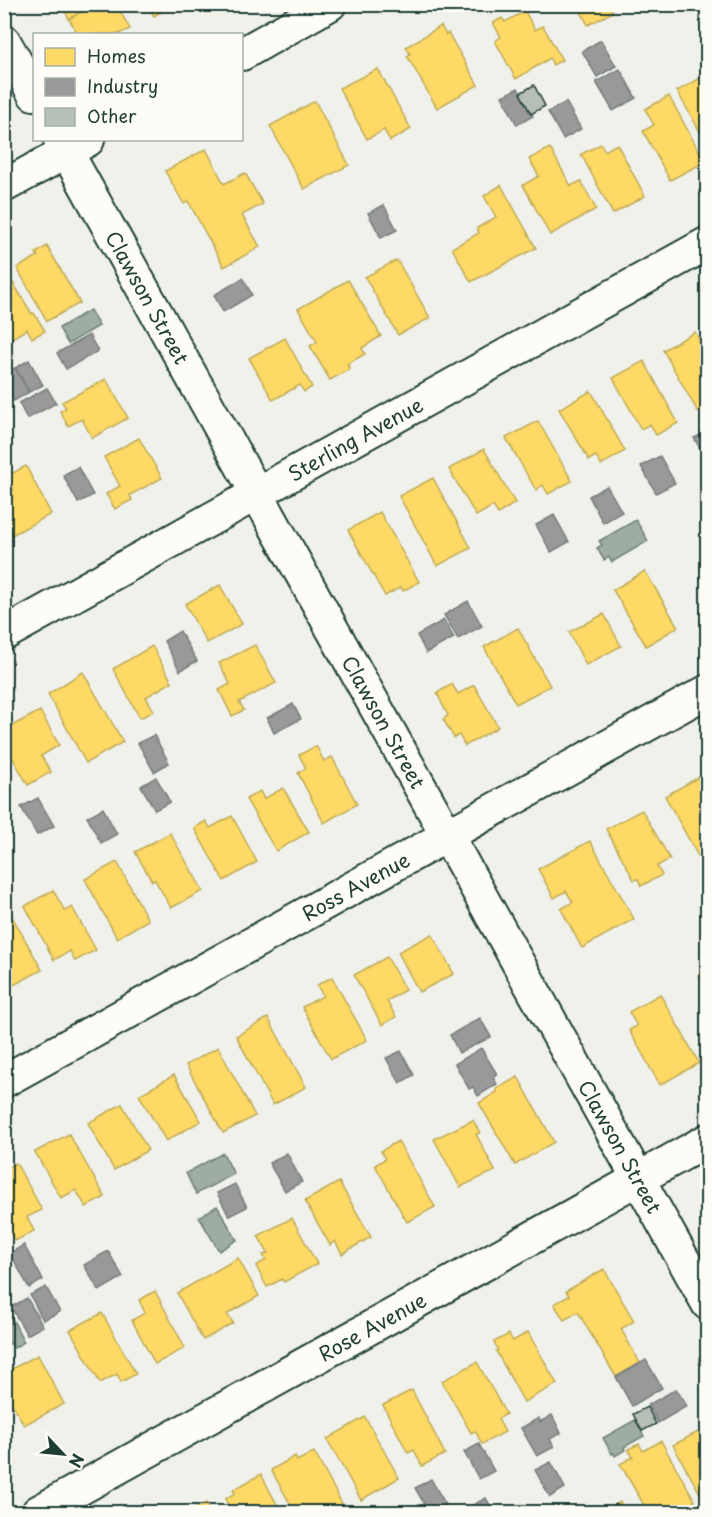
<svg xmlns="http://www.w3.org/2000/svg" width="712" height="1517" font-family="'Playpen Sans',sans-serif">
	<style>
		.water { fill: #9faca4; stroke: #6c8077; stroke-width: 1.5 }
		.homes { fill: #ffd966; stroke: #bcaa57; stroke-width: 1.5 }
		.industry { fill: #999; stroke: #747d7b; stroke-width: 1.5 }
		.building { fill: #b6bfb8; stroke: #1f3d34; stroke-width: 1.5 }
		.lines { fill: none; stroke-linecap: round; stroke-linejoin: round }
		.minor-casing { stroke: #1f3d34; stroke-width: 36 }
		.minor { stroke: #fdfcf7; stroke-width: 32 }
		.labels { text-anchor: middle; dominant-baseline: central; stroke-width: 6; stroke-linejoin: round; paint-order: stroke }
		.street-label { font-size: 20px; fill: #1f3d34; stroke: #fdfcf7 }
	</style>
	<rect width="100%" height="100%" fill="#f0f1eb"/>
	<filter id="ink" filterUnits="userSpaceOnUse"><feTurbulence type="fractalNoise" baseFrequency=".0167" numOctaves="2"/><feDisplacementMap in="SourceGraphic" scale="12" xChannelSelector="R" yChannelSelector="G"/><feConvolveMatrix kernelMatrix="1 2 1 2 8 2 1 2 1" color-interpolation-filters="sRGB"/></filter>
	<g filter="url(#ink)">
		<g class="water">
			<path d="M 90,310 L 99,326 L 68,344 L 59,328 Z"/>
			<path d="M 636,520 L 648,541 L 612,562 L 609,557 L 604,560 L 597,548 L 602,545 L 599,541 Z"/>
			<path d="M 223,1153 L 234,1174 L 196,1194 L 186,1173 Z"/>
			<path d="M 217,1206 L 237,1240 L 219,1251 L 199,1217 Z"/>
			<path d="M 11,1316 L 24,1342 L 14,1348 L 11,1343 L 5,1347 L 5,1319 Z"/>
			<path d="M 635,1420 L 644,1436 L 624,1447 L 625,1450 L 615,1456 L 614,1453 L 612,1454 L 603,1438 Z"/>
		</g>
		<g class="homes">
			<path d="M 61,4 L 95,4 L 69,19 Z"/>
			<path d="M 95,4 L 116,4 L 130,29 L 119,34 L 78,34 L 69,19 Z"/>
			<path d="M 147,4 L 174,4 L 154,16 Z"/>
			<path d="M 577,4 L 608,4 L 613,12 L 588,25 Z"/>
			<path d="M 525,11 L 535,30 L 543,26 L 562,60 L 553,65 L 550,58 L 516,79 L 495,41 L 501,37 L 493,23 L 502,18 L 505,22 Z"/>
			<path d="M 441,26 L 446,35 L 448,33 L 478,85 L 437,108 L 407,56 L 410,54 L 406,47 Z"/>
			<path d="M 378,69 L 411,129 L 390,141 L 384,130 L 367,139 L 339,88 Z"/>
			<path d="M 708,74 L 708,146 L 677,91 Z"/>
			<path d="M 669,96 L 705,162 L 670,180 L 643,131 L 654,125 L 645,109 Z"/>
			<path d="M 315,101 L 349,165 L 304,189 L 270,126 Z"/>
			<path d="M 601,144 L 605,151 L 617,144 L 645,196 L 613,214 L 581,154 Z"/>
			<path d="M 550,148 L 571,186 L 581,181 L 596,209 L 550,235 L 523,185 L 539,176 L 529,159 Z"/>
			<path d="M 206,149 L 224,184 L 245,173 L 263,204 L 242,215 L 260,247 L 224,267 L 188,201 L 184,204 L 165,171 Z"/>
			<path d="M 501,185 L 536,248 L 471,282 L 452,248 L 479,233 L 477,228 L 496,217 L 484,196 Z"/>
			<path d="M 47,246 L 80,303 L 47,321 L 17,268 L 38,256 L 36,253 Z"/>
			<path d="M 397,260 L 430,318 L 398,335 L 365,277 Z"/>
			<path d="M 4,268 L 32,314 L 34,313 L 45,331 L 32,338 L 27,329 L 9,340 L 4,333 Z"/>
			<path d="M 348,280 L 381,336 L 362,348 L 365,354 L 347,364 L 350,369 L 330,380 L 310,346 L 317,342 L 298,309 Z"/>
			<path d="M 695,332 L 708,354 L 708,407 L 698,412 L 663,350 Z"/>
			<path d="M 285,338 L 312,387 L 304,392 L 300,385 L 273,400 L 249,358 Z"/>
			<path d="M 644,361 L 678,423 L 656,435 L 650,424 L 641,429 L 613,378 Z"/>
			<path d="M 106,379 L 128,418 L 92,438 L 82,419 L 68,426 L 60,411 L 66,408 L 62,402 Z"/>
			<path d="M 591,391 L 625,451 L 601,465 L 596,456 L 589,460 L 559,409 Z"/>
			<path d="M 538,421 L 572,481 L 548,494 L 543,485 L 536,490 L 506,438 Z"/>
			<path d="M 139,438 L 162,478 L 130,495 L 132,500 L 115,509 L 106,494 L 120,486 L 104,457 Z"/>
			<path d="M 484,449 L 515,503 L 498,514 L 493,506 L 476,516 L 449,469 Z"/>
			<path d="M 26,466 L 51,514 L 12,535 L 4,521 L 4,495 L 13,490 L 5,477 Z"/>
			<path d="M 433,478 L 471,548 L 437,566 L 399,496 Z"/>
			<path d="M 380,512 L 419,582 L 403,591 L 401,587 L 385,596 L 348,530 Z"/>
			<path d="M 645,571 L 678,627 L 646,646 L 613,590 Z"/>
			<path d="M 220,585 L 242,624 L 207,643 L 185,604 Z"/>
			<path d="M 604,614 L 621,646 L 586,665 L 569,632 Z"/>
			<path d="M 518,628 L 550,686 L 516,704 L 484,647 Z"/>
			<path d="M 255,645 L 276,683 L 239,702 L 244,710 L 232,716 L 219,690 L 230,684 L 219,663 Z"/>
			<path d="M 152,646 L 172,682 L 146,697 L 154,711 L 140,718 L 113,669 Z"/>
			<path d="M 83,672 L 123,742 L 86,763 L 48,694 Z"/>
			<path d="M 452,684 L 458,694 L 474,685 L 498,727 L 465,746 L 459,735 L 454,738 L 443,719 L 448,716 L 437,693 Z"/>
			<path d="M 40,711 L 59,745 L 41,756 L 51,772 L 28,785 L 4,743 L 4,730 Z"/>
			<path d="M 316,746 L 324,761 L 332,757 L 357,804 L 324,823 L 298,773 L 306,768 L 299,755 Z"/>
			<path d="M 699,777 L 708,792 L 708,863 L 703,865 L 665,796 Z"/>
			<path d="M 283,788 L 309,832 L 276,851 L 246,799 L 260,791 L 264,799 Z"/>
			<path d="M 642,810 L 670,859 L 657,866 L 662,875 L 641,886 L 638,879 L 634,880 L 606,829 Z"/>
			<path d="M 232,816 L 257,862 L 224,881 L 194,828 L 206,821 L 210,828 Z"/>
			<path d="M 170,833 L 203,891 L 171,908 L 155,880 L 152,881 L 135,852 Z"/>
			<path d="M 590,841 L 634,919 L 582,948 L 561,909 L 573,902 L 566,891 L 554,898 L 538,869 Z"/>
			<path d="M 117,862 L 148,920 L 117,938 L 85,879 Z"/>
			<path d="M 53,890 L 65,911 L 72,907 L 96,950 L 75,961 L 70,951 L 54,960 L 25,906 Z"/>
			<path d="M 13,918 L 42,970 L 4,990 L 4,923 Z"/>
			<path d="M 432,934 L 454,974 L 419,992 L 398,952 Z"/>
			<path d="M 387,957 L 405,990 L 387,1001 L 396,1017 L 382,1025 L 354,975 Z"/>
			<path d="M 708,969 L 708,991 L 699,974 Z"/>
			<path d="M 332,977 L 367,1040 L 331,1059 L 302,1007 L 323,996 L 317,985 Z"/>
			<path d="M 660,994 L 699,1063 L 660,1085 L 629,1030 L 637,1026 L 629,1012 Z"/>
			<path d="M 268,1018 L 306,1087 L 273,1105 L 236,1036 Z"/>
			<path d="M 218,1047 L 255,1116 L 223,1133 L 186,1065 Z"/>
			<path d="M 174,1075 L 201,1121 L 166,1141 L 139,1095 Z"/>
			<path d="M 518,1077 L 554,1142 L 515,1165 L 479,1103 L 497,1092 L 496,1089 Z"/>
			<path d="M 122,1104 L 148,1150 L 114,1170 L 88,1123 Z"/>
			<path d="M 473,1120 L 480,1133 L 476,1134 L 495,1171 L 460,1187 L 434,1139 Z"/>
			<path d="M 69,1134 L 105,1197 L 86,1207 L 76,1190 L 61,1198 L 35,1152 Z"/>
			<path d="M 398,1141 L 435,1207 L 407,1222 L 375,1165 L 385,1159 L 381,1151 Z"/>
			<path d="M 16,1163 L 42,1210 L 27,1217 L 34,1231 L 15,1241 L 4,1221 L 4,1169 Z"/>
			<path d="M 339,1182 L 371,1237 L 342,1254 L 335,1241 L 330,1245 L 305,1201 Z"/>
			<path d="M 292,1218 L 317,1264 L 284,1282 L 282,1279 L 267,1287 L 256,1266 L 266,1260 L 263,1255 L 268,1253 L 258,1236 Z"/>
			<path d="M 238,1258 L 259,1296 L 227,1314 L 233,1323 L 203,1340 L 177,1293 Z"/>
			<path d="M 604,1269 L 634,1321 L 621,1329 L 640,1363 L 616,1377 L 578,1312 L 564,1320 L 554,1304 L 569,1296 L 566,1291 Z"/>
			<path d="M 155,1291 L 185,1348 L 155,1364 L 132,1320 L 145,1313 L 139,1300 Z"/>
			<path d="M 102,1313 L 136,1374 L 121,1382 L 117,1374 L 100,1383 L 70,1330 Z"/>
			<path d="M 528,1332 L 557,1384 L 524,1402 L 496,1351 L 498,1350 L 494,1342 L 509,1334 L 513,1341 Z"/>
			<path d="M 38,1355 L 64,1404 L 24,1425 L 4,1389 L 4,1373 Z"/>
			<path d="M 477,1362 L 506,1414 L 498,1419 L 505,1432 L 482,1444 L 475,1431 L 471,1433 L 442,1381 Z"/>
			<path d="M 412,1390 L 445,1454 L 422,1466 L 414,1450 L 408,1453 L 383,1405 Z"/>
			<path d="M 365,1417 L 399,1478 L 361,1500 L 327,1439 Z"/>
			<path d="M 698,1432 L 701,1437 L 708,1433 L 708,1492 L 701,1495 L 673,1445 Z"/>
			<path d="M 661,1441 L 695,1501 L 693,1502 L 698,1511 L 696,1512 L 648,1512 L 620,1464 L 633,1457 L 628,1449 L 639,1444 L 643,1451 Z"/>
			<path d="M 314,1452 L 345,1509 L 339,1512 L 295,1512 L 271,1470 L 295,1456 L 297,1461 Z"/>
			<path d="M 261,1474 L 281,1512 L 232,1512 L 225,1499 L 235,1493 L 233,1490 Z"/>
			<path d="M 620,1502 L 626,1512 L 602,1512 Z"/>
			<path d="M 206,1503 L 211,1512 L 189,1512 Z"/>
		</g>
		<g class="industry">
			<path d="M 601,40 L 616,66 L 597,77 L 582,51 Z"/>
			<path d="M 620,69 L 636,98 L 613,111 L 596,82 Z"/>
			<path d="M 518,88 L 533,116 L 517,125 L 502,96 Z"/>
			<path d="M 566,102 L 581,129 L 563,139 L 548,112 Z"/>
			<path d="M 384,205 L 397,230 L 381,238 L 368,213 Z"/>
			<path d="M 243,278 L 252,295 L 223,312 L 214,295 Z"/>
			<path d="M 89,335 L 98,351 L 66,369 L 57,353 Z"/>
			<path d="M 29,360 L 43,385 L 29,392 L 15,368 Z"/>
			<path d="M 15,368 L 29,392 L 14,401 L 4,384 L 4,373 Z"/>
			<path d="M 47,388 L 56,403 L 27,419 L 19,403 Z"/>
			<path d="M 708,431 L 708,462 L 694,438 Z"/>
			<path d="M 660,456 L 675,483 L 656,493 L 641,466 Z"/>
			<path d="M 78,467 L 93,495 L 78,503 L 63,475 Z"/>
			<path d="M 607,486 L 622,512 L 603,523 L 589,496 Z"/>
			<path d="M 554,515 L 569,542 L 551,552 L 536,525 Z"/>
			<path d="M 468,601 L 482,626 L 458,639 L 444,615 Z"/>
			<path d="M 444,620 L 454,638 L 426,653 L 417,635 Z"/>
			<path d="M 180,631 L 197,661 L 180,671 L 164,641 Z"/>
			<path d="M 293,704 L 301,719 L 274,733 L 267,718 Z"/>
			<path d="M 154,735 L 169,763 L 154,772 L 138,743 Z"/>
			<path d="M 156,777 L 170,802 L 155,810 L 141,786 Z"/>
			<path d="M 38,798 L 54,826 L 37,835 L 21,807 Z"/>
			<path d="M 103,808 L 117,834 L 101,843 L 87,817 Z"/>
			<path d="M 708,921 L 708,936 L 702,924 Z"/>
			<path d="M 480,1018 L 491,1037 L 459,1053 L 450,1035 Z"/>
			<path d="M 481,1048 L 497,1074 L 493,1077 L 497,1084 L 478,1096 L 473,1087 L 469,1089 L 455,1064 Z"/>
			<path d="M 401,1051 L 414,1075 L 400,1083 L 386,1058 Z"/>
			<path d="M 287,1153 L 302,1182 L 285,1191 L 269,1163 Z"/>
			<path d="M 235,1184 L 247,1207 L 229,1216 L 217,1193 Z"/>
			<path d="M 24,1245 L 43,1280 L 29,1288 L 10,1253 Z"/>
			<path d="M 108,1251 L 123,1277 L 99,1291 L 84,1265 Z"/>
			<path d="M 46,1287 L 60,1312 L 43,1320 L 30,1295 Z"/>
			<path d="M 27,1298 L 43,1326 L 27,1335 L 11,1307 Z"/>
			<path d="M 646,1360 L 662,1388 L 632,1406 L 616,1377 Z"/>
			<path d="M 676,1389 L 687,1406 L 658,1423 L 648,1405 Z"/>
			<path d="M 552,1415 L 561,1433 L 550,1439 L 554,1447 L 537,1456 L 521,1428 L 539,1418 L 540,1422 Z"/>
			<path d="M 479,1444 L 494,1471 L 479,1479 L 464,1452 Z"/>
			<path d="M 551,1462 L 565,1488 L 550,1497 L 535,1470 Z"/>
			<path d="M 431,1479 L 447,1507 L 438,1512 L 429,1512 L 415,1488 Z"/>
			<path d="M 486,1498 L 494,1512 L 474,1512 L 471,1506 Z"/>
		</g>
		<g class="building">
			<path d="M 534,85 L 545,106 L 531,114 L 520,93 Z"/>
			<path d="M 647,1407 L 656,1424 L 642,1431 L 633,1414 Z"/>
		</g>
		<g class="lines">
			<g class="minor-casing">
				<g id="minor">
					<path d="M 4,41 L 34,94"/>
					<path d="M 242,54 L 330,4"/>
					<path id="s1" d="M 60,140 L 708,1304"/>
					<path d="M 4,186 L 88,140"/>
					<path id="s2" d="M 4,634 L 708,243"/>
					<path id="s3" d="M 4,1081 L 708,691"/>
					<path id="s4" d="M 38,1512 L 708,1140"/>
				</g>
			</g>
			<use href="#minor" class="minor"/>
		</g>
	</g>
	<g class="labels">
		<g class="street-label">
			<text stroke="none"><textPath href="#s1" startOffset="180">Clawson Street</textPath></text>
			<text stroke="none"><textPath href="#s2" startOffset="402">Sterling Avenue</textPath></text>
			<text stroke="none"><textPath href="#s1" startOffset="666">Clawson Street</textPath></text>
			<text stroke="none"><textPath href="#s3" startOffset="402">Ross Avenue</textPath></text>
			<text stroke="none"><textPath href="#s1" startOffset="1152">Clawson Street</textPath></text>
			<text stroke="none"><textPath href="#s4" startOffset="382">Rose Avenue</textPath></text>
		</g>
	</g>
	<rect width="712" height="1517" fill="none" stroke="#fdfcf7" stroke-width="24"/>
	<rect x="12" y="12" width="688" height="1493" fill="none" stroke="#1f3d34" stroke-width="2" filter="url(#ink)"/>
	<rect x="33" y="33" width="210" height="108" fill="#fdfcf7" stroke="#a4b0a9" stroke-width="1.5"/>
	<rect x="45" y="48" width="30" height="18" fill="#ffd966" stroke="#a4b0a9" stroke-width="1.5"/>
	<text x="87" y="63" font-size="18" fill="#1f3d34">Homes</text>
	<rect x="45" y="78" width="30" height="18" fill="#999999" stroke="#a4b0a9" stroke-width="1.5"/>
	<text x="87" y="93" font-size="18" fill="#1f3d34">Industry</text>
	<rect x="45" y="108" width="30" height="18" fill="#b6bfb8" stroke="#a4b0a9" stroke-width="1.5"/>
	<text x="87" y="123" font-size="18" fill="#1f3d34">Other</text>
	<g transform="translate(63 1454) rotate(116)" stroke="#fdfcf7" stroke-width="4.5" paint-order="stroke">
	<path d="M0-4.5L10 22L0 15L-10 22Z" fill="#1f3d34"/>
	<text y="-9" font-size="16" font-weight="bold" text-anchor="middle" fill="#1f3d34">N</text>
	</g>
</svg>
